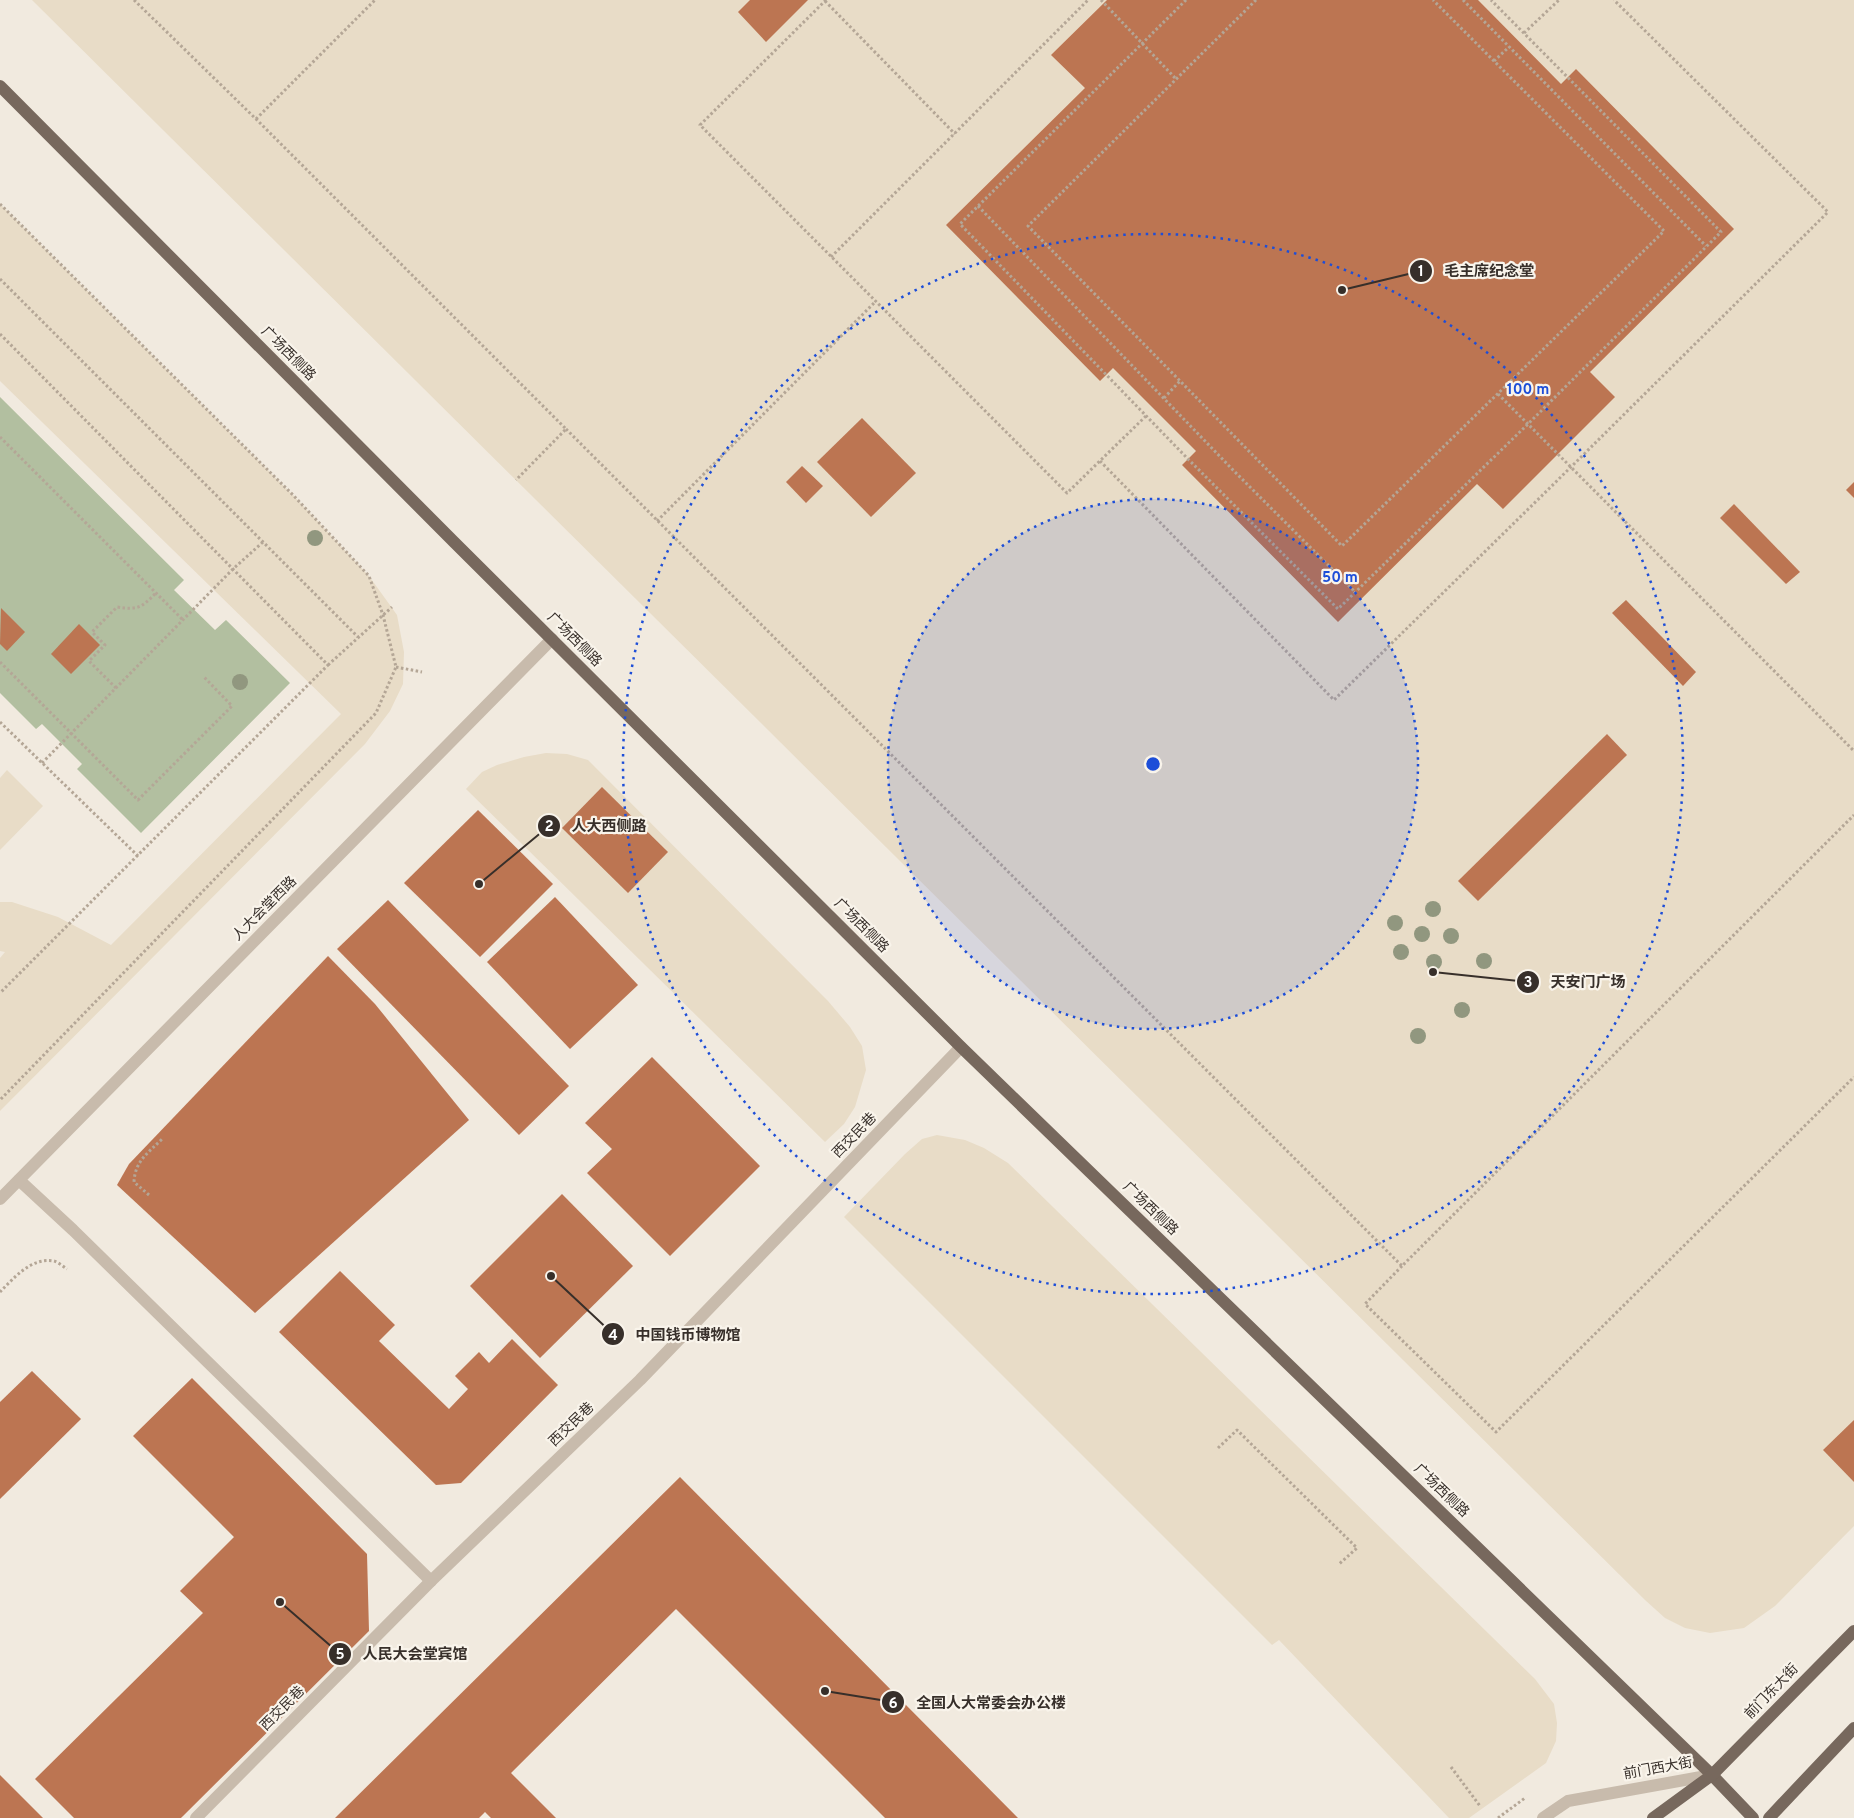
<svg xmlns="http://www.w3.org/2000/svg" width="1854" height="1818" font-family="Overpass,'Noto Sans SC',sans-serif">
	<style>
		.green { fill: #b2bfa0 }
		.plaza { fill: #e8dcc7 }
		.building { fill: #bc7552 }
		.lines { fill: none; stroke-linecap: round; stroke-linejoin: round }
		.path { stroke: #b4a696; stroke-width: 3; stroke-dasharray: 2.5 2.5; stroke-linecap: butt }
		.minor { stroke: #c8bbac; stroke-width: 12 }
		.major { stroke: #77685d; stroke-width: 12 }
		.tree { fill: #91977f }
		.ring { fill: none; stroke: #1d4ed8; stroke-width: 2.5; stroke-dasharray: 2.5 5 }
		.labels { text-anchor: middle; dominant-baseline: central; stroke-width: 4.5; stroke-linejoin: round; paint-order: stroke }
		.street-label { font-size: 14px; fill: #372f2a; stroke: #f9f4eb }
		.centre { fill: #1d4ed8; stroke: #f9f4eb; stroke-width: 2.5 }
		.ring-label { font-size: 15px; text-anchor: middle; font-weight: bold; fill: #1d4ed8; stroke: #f9f4eb; stroke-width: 4.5; stroke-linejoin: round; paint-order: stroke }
		.leader { fill: none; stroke: #372f2a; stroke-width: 2 }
		.callout-dot { fill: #372f2a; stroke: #f9f4eb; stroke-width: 2 }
		.mark-label { font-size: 15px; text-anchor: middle; font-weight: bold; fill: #fff }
		.callout-label { font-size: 15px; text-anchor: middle; font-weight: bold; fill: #372f2a; stroke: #f9f4eb; stroke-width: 4.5; stroke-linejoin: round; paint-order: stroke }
	</style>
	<rect width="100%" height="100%" fill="#f1eadf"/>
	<path class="green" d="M 0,397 L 184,580 L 174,590 L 215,630 L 226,620 L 290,683 L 141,833 L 77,769 L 82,764 L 42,724 L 36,729 L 0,693 Z"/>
	<g class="plaza">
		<path d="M 32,0 L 1854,0 L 1854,1526 L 1775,1606 L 1744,1628 L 1710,1633 L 1685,1628 L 1665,1618 L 1645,1600 Z"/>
		<path d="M 0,204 L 293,495 L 369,576 L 397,615 L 404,652 L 403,684 L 390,711 L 365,744 L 0,1111 L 0,958 L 5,952 L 0,951 L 0,902 L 12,902 L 58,917 L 111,945 L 341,714 L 0,381 Z"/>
		<path d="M 546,753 L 567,754 L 588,760 L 828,1001 L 850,1027 L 862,1046 L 866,1070 L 855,1107 L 844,1124 L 825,1142 L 466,789 L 482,772 L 497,765 L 524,757 Z"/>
		<path d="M 7,770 L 43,806 L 0,850 L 0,778 Z"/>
		<path d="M 937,1135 L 965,1140 L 984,1148 L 1008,1163 L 1535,1679 L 1554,1704 L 1557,1723 L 1556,1741 L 1546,1763 L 1469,1818 L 1449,1818 L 1279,1640 L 1272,1645 L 844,1217 L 905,1154 L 922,1139 Z"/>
	</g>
	<g class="building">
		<path d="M 750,0 L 808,0 L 766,42 L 738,12 Z"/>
		<path d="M 1107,0 L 1478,0 L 1561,84 L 1576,69 L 1734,229 L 1590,372 L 1615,397 L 1503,509 L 1477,484 L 1338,622 L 1182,465 L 1196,451 L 1113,368 L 1100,381 L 946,225 L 1085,88 L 1051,55 Z"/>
		<path d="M 862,418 L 916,473 L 871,517 L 817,462 Z"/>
		<path d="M 802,466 L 823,486 L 806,503 L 786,482 Z"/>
		<path d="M 1854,482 L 1854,498 L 1846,490 Z"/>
		<path d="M 1734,504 L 1800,572 L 1786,584 L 1720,518 Z"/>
		<path d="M 1626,600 L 1696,672 L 1683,686 L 1612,613 Z"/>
		<path d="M 1,608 L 25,632 L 7,651 L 0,644 Z"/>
		<path d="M 79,624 L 100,645 L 71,674 L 51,654 Z"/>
		<path d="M 1607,734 L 1627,755 L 1478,901 L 1458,881 Z"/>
		<path d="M 602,787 L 668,852 L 628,893 L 562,828 Z"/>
		<path d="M 478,810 L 553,884 L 480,957 L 404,883 Z"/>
		<path d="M 555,897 L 638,985 L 570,1049 L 487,962 Z"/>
		<path d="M 388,900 L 569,1086 L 519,1135 L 337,949 Z"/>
		<path d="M 328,956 L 375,1004 L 469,1120 L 255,1313 L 117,1185 L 129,1164 Z"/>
		<path d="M 652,1057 L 760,1166 L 670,1256 L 587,1173 L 612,1149 L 585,1123 Z"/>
		<path d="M 562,1194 L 633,1266 L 540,1358 L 470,1286 Z"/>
		<path d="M 340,1271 L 395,1325 L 379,1341 L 449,1409 L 468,1389 L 455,1376 L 479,1352 L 489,1363 L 512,1339 L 558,1385 L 461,1483 L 436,1485 L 279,1332 Z"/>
		<path d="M 32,1371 L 81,1419 L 0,1499 L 0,1402 Z"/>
		<path d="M 192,1378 L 367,1554 L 369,1631 L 181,1818 L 74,1818 L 35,1779 L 203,1613 L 180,1591 L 234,1537 L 133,1436 Z"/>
		<path d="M 1854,1420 L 1854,1482 L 1823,1450 Z"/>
		<path d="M 680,1477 L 1018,1818 L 885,1818 L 676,1609 L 511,1773 L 556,1818 L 491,1818 L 485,1812 L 479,1818 L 335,1818 Z"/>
		<path d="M 0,1775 L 43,1818 L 0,1818 Z"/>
	</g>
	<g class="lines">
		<g class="path">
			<path d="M 134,0 L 256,119 L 566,429 L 516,480"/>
			<path d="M 826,0 L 700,125 L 1067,493 L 1147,415"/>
			<path d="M 1101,0 L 1176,79"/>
			<path d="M 1186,0 L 960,224 L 1188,459 L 1338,609 L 1528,424 L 1721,232 L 1491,0"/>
			<path d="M 1256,0 L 1028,226 L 1342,546 L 1664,231 L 1433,0"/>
			<path d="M 1463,0 L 1706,246"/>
			<path d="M 825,1 L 955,134"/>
			<path d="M 1524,33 L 1559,0"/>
			<path d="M 1494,61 L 1509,47"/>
			<path d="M 256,119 L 375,0"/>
			<path d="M 0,204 L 293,495 L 369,576 L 383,615 L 396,667 L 376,713 L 0,1100"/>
			<path d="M 978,206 L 1233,470 L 1355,592"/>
			<path d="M 831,257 L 1088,0"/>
			<path d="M 0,279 L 358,637"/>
			<path d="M 0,334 L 328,665 L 0,993"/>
			<path d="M 1498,394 L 1854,751"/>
			<path d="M 1164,398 L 1180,381"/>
			<path d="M 566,429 L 1402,1266 L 1854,815"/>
			<path d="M 0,437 L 183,620"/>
			<path d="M 1100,461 L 1334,700 L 1571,467 L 1828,212 L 1614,0"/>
			<path d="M 657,521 L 876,301"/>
			<path d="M 0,662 L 138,800 L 232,706 L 204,677"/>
			<path d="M 328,665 L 392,607"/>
			<path d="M 396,667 L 422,672"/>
			<path d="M 116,688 L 89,661 L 105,645 L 92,632 L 117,607 C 138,610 141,608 156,593"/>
			<path d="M 0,722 L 138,856"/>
			<path d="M 42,763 L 233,569 L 263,542"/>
			<path d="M 149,1195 L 134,1182 C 135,1161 148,1153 162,1139"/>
			<path d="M 1402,1266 L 1365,1304 L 1496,1432 L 1854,1077"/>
			<path d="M 0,1292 C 14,1278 31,1257 54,1261 C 58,1262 64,1267 67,1269"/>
			<path d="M 1218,1448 L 1237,1430 L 1357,1548 L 1338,1565"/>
			<path d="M 1451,1767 L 1480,1806"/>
			<path d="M 1498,1818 L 1525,1798"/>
		</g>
		<g class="minor">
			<path d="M 19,1180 L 73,1230 L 431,1581"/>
			<path d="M 0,1199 L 552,639"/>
			<path d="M 196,1818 L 431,1581 L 640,1380 L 961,1047"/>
			<path d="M 1543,1818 L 1568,1801 L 1712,1775"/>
		</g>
		<g class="major">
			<path d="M 0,86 L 454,542 L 961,1047 L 1712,1775 L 1753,1818"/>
			<path d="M 1653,1818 L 1712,1775 L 1854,1631"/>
			<path d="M 1769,1818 L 1854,1728"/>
		</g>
	</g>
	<g class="tree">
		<circle cx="315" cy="538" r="8"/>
		<circle cx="240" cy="682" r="8"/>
		<circle cx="1433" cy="909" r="8"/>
		<circle cx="1395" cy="923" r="8"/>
		<circle cx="1422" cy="934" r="8"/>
		<circle cx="1451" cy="936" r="8"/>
		<circle cx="1401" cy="952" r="8"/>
		<circle cx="1484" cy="961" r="8"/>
		<circle cx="1434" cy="962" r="8"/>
		<circle cx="1462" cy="1010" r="8"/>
		<circle cx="1418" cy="1036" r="8"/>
	</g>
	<circle cx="1153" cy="764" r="265" fill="#1d4ed8" fill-opacity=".12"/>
	<g class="ring">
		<circle cx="1153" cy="764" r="265"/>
		<circle cx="1153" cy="764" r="530"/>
	</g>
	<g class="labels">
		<g class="street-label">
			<text transform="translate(288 354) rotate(45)">广场西侧路</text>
			<text transform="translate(574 640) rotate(45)">广场西侧路</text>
			<text transform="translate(265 909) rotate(-45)">人大会堂西路</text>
			<text transform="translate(861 926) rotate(45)">广场西侧路</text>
			<text transform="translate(855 1136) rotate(-46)">西交民巷</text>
			<text transform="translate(1150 1209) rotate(44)">广场西侧路</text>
			<text transform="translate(572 1425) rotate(-44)">西交民巷</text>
			<text transform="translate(1441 1491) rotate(44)">广场西侧路</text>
			<text transform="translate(1772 1692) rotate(-46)">前门东大街</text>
			<text transform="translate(283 1709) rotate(-45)">西交民巷</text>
			<text transform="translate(1658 1769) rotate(-10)">前门西大街</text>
		</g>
	</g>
	<circle cx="1153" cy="764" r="8" class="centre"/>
	<g class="ring-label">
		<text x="1528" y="394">100 m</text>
		<text x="1340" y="582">50 m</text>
	</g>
	<path class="leader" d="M1342 290L1421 271M479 884L549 826M1433 972L1528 982M551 1276L613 1334M280 1602L340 1654M825 1691L893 1702"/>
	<g class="callout-dot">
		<circle cx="1342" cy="290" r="5"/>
		<circle cx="479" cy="884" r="5"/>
		<circle cx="1433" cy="972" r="5"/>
		<circle cx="551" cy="1276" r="5"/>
		<circle cx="280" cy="1602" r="5"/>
		<circle cx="825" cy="1691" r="5"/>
		<circle cx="1421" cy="271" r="12"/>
		<circle cx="549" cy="826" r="12"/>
		<circle cx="1528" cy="982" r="12"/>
		<circle cx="613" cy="1334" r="12"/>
		<circle cx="340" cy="1654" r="12"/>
		<circle cx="893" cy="1702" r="12"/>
	</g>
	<g class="mark-label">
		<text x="1421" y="276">1</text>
		<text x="549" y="831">2</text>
		<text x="1528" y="987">3</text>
		<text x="613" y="1340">4</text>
		<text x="340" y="1659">5</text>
		<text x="893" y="1708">6</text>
	</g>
	<g class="callout-label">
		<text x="1489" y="276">毛主席纪念堂</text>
		<text x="609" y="831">人大西侧路</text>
		<text x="1588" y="987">天安门广场</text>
		<text x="688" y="1340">中国钱币博物馆</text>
		<text x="415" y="1659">人民大会堂宾馆</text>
		<text x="991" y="1708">全国人大常委会办公楼</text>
	</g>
</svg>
